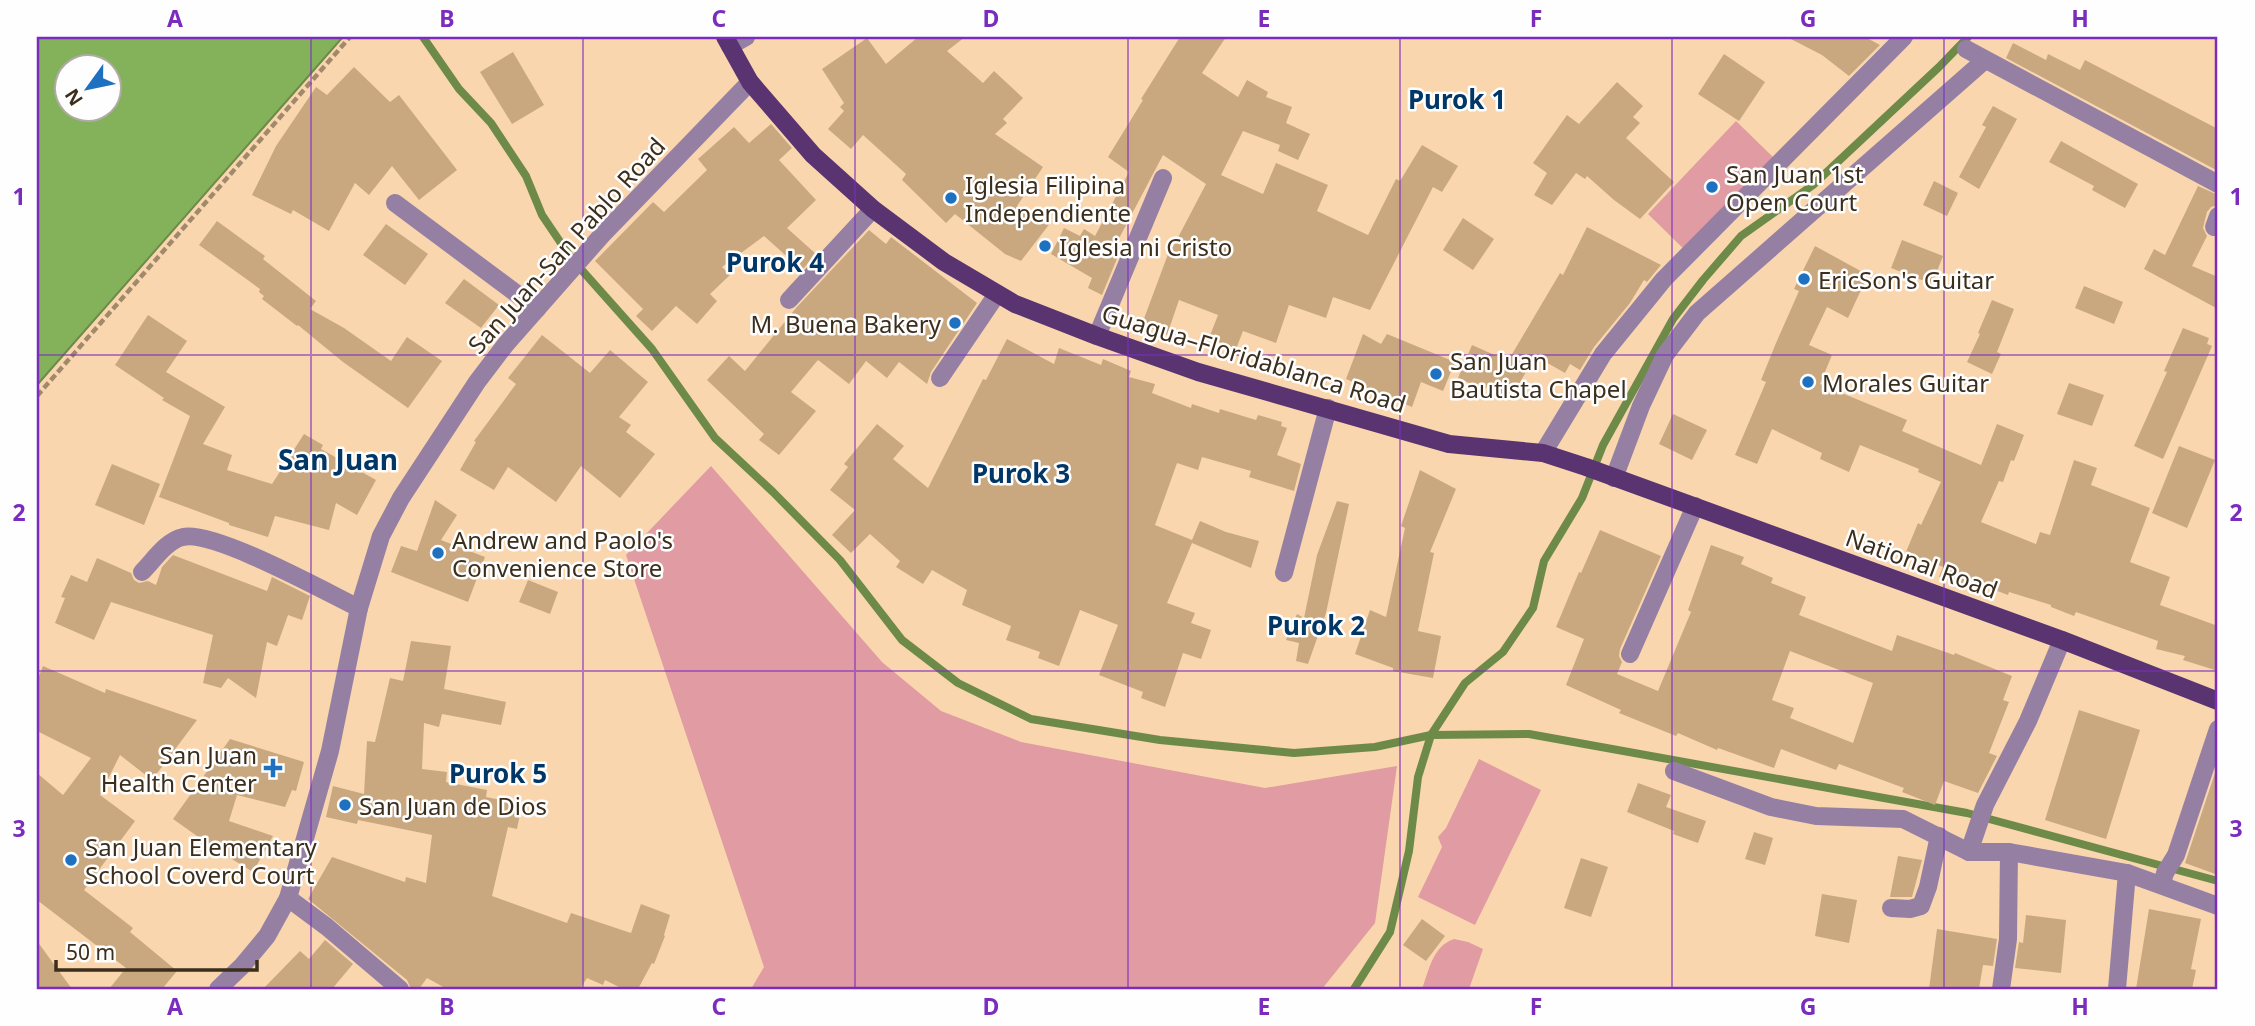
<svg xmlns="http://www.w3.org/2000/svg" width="2255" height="1026" font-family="'Noto Sans',sans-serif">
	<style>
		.green { fill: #e09ba3 }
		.water { fill: #84b25a; stroke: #6e8a48; stroke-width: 2; fill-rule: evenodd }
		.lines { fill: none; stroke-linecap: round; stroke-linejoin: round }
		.stream { stroke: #6e8a48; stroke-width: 8 }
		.building { fill: #c9a880; fill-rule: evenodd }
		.path { stroke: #a2896c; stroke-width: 4.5; stroke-dasharray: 7 3.5; stroke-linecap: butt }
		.minor { stroke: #9580a4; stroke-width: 18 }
		.major { stroke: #5a3371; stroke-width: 18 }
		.grid { fill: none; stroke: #7b2cbf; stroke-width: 2; stroke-opacity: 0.55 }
		.poi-dot { fill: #1e71c0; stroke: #fefefe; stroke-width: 2.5 }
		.labels { text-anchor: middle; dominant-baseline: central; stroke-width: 5; stroke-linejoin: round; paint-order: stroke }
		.poi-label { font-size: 24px; fill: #3b2e1d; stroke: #fefefe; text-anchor: start }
		.street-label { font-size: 24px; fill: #3b2e1d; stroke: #fefefe }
		.neighbourhood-label { font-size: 26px; font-weight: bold; fill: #003767; stroke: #fefefe }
		.quarter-label { font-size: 28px; font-weight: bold; fill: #003767; stroke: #fefefe }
		.neatline { fill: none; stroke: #7b2cbf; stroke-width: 2.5 }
		.grid-label { font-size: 23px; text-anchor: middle; font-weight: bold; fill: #7b2cbf }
	</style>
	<rect width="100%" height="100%" fill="#f9d6ae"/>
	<g class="green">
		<path d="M 1736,121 L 1776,160 L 1688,253 L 1648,214 Z"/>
		<path d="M 711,466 L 882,662 L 941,711 L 1021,742 L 1265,788 L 1397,766 L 1375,923 L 1322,989 L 751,989 L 764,967 L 626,555 Z"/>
		<path d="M 1479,759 L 1541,790 L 1475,925 L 1418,897 L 1442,847 L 1438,837 L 1446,828 Z"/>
		<path d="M 1454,939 L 1468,942 L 1483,949 L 1469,989 L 1422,989 C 1429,970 1433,946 1454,939 Z"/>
	</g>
	<path class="water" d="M 37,37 L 342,38 L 37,385 ZM 66,66 L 108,66 L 108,108 L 66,108 Z"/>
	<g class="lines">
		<g class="stream">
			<path d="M 423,37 L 459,89 L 491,123 L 526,176 L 542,215 L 571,258 L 652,349 L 715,438 L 773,492 L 840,560 L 902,640 L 958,683 L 1031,719 L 1160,740 L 1294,753 L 1375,747 L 1431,735 L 1529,734 L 1967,813 L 2218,881"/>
			<path d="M 1354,989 L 1390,932 L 1409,851 L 1418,777 L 1431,735 L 1465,683 L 1503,652 L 1533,608 L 1544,561 L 1582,498 L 1603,445 L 1673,319 L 1703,280 L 1741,236 L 1813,185 L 1939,67 L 1968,37"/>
		</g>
	</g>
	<g class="building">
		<path d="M 918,37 L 965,37 L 947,51 L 983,83 L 994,71 L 1023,98 L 1003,119 L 1007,123 L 995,134 L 1043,167 L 1017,206 L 1051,222 L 1021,261 L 1005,254 L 955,214 L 946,223 L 902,180 L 906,174 L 863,135 L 851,149 L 828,129 L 844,111 L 840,107 L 844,103 L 822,69 L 867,38 L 886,64 Z"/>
		<path d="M 1180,37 L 1226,37 L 1202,73 L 1238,97 L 1247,80 L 1268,92 L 1266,97 L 1292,107 L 1286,123 L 1310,134 L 1298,160 L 1278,151 L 1280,145 L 1243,131 L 1221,175 L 1263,194 L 1276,163 L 1328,185 L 1317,211 L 1368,235 L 1396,179 L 1400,181 L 1422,145 L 1458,166 L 1442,192 L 1433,187 L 1370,310 L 1333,297 L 1326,318 L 1289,305 L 1276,343 L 1243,331 L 1236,349 L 1209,338 L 1218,315 L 1179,300 L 1167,335 L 1142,324 L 1171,246 L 1173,247 L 1206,184 L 1163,155 L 1115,246 L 1121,249 L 1102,295 L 1088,288 L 1092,278 L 1051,254 L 1064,228 L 1080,236 L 1084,229 L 1095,236 L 1129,172 L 1108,157 L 1143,100 L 1141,99 Z"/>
		<path d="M 1787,37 L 1865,37 L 1880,45 L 1849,76 L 1822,55 Z"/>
		<path d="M 2013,43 L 2046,60 L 2048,54 L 2080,70 L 2085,60 L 2218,129 L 2218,171 L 2006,58 Z"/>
		<path d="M 513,52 L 544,105 L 512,124 L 480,72 Z"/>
		<path d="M 1724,54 L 1765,82 L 1739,121 L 1698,94 Z"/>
		<path d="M 354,67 L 390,102 L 399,95 L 457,170 L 419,200 L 392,166 L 369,195 L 355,183 L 329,231 L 293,210 L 291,214 L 252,195 L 276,146 L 316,87 L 327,95 Z"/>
		<path d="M 1617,82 L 1643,106 L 1633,117 L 1640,123 L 1626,138 L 1674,182 L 1640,219 L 1614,200 L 1587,176 L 1585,179 L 1576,173 L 1552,205 L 1534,195 L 1547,173 L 1533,163 L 1567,115 L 1579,124 Z"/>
		<path d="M 1993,106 L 2017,119 L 1979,189 L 1959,177 L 1986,127 L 1982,125 Z"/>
		<path d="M 771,124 L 792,148 L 779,160 L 816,200 L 787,228 L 816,254 L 802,270 L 764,236 L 722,267 L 730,275 L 710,294 L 717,301 L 697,324 L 676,306 L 652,331 L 636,316 L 643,309 L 595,261 L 653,202 L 664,212 L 707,170 L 698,159 L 734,127 L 749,143 Z"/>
		<path d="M 2061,141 L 2138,184 L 2125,208 L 2092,190 L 2094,186 L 2049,162 Z"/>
		<path d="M 1934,181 L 1958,193 L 1947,216 L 1923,205 Z"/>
		<path d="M 2198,186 L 2218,195 L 2218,205 L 2211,207 L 2207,212 L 2203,228 L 2207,236 L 2192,266 L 2218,277 L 2218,309 L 2144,269 L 2154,249 L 2165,255 Z"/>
		<path d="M 1463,218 L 1494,239 L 1473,270 L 1443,250 Z"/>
		<path d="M 217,221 L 265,256 L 263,259 L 316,301 L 310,309 L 344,328 L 391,361 L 407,337 L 442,361 L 408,408 L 343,362 L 298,325 L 297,326 L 262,299 L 264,296 L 259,292 L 260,289 L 199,245 Z"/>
		<path d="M 386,224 L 428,254 L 405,285 L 363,255 Z"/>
		<path d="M 1587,227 L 1661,265 L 1647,282 L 1644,280 L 1630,303 L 1594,347 L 1580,370 L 1570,364 L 1565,373 L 1535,356 L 1510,400 L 1487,386 L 1485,390 L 1458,378 L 1472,345 L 1508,361 L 1560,273 L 1563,275 Z"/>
		<path d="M 869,230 L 886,244 L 891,237 L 977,303 L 931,372 L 927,384 L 899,362 L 887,378 L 866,361 L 849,384 L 818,360 L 791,392 L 816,411 L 779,455 L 759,440 L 764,434 L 707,380 L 729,356 L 745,371 L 796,308 Z"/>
		<path d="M 1902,240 L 1943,256 L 1932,284 L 1891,268 Z"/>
		<path d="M 1815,246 L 1868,275 L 1848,318 L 1827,307 L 1809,345 L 1832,355 L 1820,384 L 1907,420 L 1902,431 L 1981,465 L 1997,424 L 2024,435 L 2014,461 L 2011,460 L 2003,482 L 1999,481 L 1981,522 L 2036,544 L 2040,532 L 2050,535 L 2074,460 L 2097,468 L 2091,485 L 2150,508 L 2130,562 L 2170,577 L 2160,605 L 2218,626 L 2218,671 L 2183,660 L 2185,656 L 2156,649 L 2158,641 L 2076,612 L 2074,616 L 2051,607 L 2051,605 L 2009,592 L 2008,595 L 1966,579 L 1964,586 L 1939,577 L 1943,567 L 1906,552 L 1918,523 L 1921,525 L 1941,482 L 1918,472 L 1919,469 L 1860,445 L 1849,472 L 1820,459 L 1822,453 L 1772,429 L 1757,464 L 1735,455 L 1766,382 L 1761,380 L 1776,343 L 1799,291 L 1794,289 Z"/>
		<path d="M 464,279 L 499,305 L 481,328 L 445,303 Z"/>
		<path d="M 2084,286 L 2123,302 L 2114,324 L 2075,308 Z"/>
		<path d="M 1992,300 L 2014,309 L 1997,352 L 2001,354 L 1992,374 L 1967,362 L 1980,334 L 1978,333 Z"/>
		<path d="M 148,315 L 187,341 L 166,372 L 225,407 L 203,444 L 232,455 L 227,470 L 272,484 L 304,434 L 323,445 L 321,449 L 376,480 L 357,515 L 336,503 L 329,530 L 275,516 L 268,537 L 229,525 L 229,523 L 159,497 L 190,416 L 162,400 L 164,398 L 115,365 Z"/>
		<path d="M 2183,328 L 2209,338 L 2207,344 L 2212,346 L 2163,459 L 2134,446 L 2167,372 L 2164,371 Z"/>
		<path d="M 1363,334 L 1381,344 L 1387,334 L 1455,362 L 1443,391 L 1421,382 L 1412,407 L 1346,379 Z"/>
		<path d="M 542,335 L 590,373 L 610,350 L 648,382 L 619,417 L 631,425 L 626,432 L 655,454 L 620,498 L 581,466 L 556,502 L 508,467 L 494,490 L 460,470 L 476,442 L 474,441 L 516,384 L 508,378 Z"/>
		<path d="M 1007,339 L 1054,364 L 1059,348 L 1101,365 L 1103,359 L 1131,371 L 1129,377 L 1155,384 L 1152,393 L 1191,408 L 1192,404 L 1219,413 L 1220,409 L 1256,420 L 1258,415 L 1282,422 L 1281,426 L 1287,428 L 1277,455 L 1301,464 L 1294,491 L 1249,477 L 1251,471 L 1202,457 L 1198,470 L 1177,463 L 1155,525 L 1192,540 L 1200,521 L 1226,532 L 1259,541 L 1251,568 L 1192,543 L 1167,603 L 1195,613 L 1191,623 L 1211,630 L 1201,659 L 1183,653 L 1165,707 L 1141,698 L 1143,692 L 1099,675 L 1118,625 L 1080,610 L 1059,666 L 1038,658 L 1040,652 L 1006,640 L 1011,626 L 962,605 L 967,590 L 932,570 L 923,584 L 896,567 L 900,561 L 870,534 L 851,553 L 832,535 L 855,510 L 830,490 L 848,467 L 844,464 L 877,424 L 904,446 L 893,459 L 928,488 L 983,379 L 986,380 Z"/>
		<path d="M 2069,383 L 2104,395 L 2092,426 L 2057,414 Z"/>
		<path d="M 1673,414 L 1707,430 L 1692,460 L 1659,444 Z"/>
		<path d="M 2179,446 L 2215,460 L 2187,528 L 2152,513 Z"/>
		<path d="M 112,464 L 160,484 L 144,525 L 95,505 Z"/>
		<path d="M 1420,470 L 1456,489 L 1430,552 L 1434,553 L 1418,631 L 1441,636 L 1433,678 L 1393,671 L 1393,668 L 1355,654 L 1370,610 L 1386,617 L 1405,528 L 1401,526 Z"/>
		<path d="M 435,500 L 457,515 L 441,540 L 485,557 L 468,602 L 391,572 L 401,546 L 417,551 Z"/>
		<path d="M 1337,501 L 1349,504 L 1326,613 L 1308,664 L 1296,661 L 1299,643 L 1286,640 L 1297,614 L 1304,618 L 1317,555 Z"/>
		<path d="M 1600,530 L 1661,556 L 1620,649 L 1619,656 L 1622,662 L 1617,674 L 1658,691 L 1691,612 L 1688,610 L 1711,545 L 1744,557 L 1741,564 L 1773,578 L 1771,583 L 1806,597 L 1799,615 L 1892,651 L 1897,635 L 1954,655 L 1955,653 L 2012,676 L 2003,700 L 2009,702 L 1989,753 L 1997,756 L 1978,793 L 1944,781 L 1935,805 L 1902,792 L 1904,788 L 1839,764 L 1836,770 L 1781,749 L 1774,768 L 1718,748 L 1717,750 L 1678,733 L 1676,736 L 1619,713 L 1621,710 L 1566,685 L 1584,639 L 1556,627 L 1579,572 L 1581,573 ZM 1790,651 L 1873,683 L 1853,743 L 1790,718 L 1794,708 L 1772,700 Z"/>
		<path d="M 173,555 L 267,591 L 272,577 L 310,596 L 302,620 L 288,615 L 277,646 L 267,642 L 256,698 L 228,678 L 221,688 L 203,683 L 213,635 L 111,602 L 94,640 L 55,623 L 65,598 L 61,597 L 71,575 L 87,582 L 97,558 L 131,573 L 134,580 L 139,583 L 148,581 L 156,585 L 162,567 Z"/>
		<path d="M 528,580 L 558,592 L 550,614 L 519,602 Z"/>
		<path d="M 411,641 L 451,646 L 444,689 L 506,702 L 501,725 L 442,714 L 439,727 L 424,723 L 422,769 L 447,772 L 446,782 L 487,790 L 486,797 L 522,804 L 517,829 L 508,827 L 492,896 L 567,923 L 571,913 L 631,933 L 641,904 L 670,915 L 664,935 L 665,936 L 654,964 L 652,963 L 638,989 L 623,989 L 605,980 L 603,985 L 587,978 L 580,989 L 447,989 L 427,978 L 419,989 L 411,989 L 407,980 L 308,899 L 332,857 L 405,882 L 406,877 L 426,883 L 432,835 L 358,820 L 357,824 L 326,817 L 333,786 L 364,794 L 367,741 L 375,742 L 390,678 L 403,681 Z"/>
		<path d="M 43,666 L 105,693 L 106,689 L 197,720 L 152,780 L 120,755 L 100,795 L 135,821 L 84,890 L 133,928 L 130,932 L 177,971 L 162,989 L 109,989 L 126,968 L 37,900 L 37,773 L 63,795 L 91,758 L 37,731 L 37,681 Z"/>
		<path d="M 2079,710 L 2140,730 L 2106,839 L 2045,820 Z"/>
		<path d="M 230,739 L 304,762 L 296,791 L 292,790 L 285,807 L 237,795 L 229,821 L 273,836 L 253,872 L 214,848 L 173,819 Z"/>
		<path d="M 2216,770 L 2218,770 L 2218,875 L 2185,863 Z"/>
		<path d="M 1638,783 L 1671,795 L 1666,807 L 1706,821 L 1698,843 L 1673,834 L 1674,831 L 1627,812 Z"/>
		<path d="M 1754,832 L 1773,838 L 1765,865 L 1745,859 Z"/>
		<path d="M 1898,856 L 1922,860 L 1912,897 L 1890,897 Z"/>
		<path d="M 1581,858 L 1608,867 L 1591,917 L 1564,908 Z"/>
		<path d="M 1822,894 L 1857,900 L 1849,943 L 1815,936 Z"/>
		<path d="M 2149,909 L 2201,919 L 2191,969 L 2196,970 L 2192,989 L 2136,989 Z"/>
		<path d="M 2026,915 L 2066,920 L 2061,973 L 2015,968 L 2019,942 L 2023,943 Z"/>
		<path d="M 1422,919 L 1445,936 L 1426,961 L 1403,945 Z"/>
		<path d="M 1937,929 L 1997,939 L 1993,966 L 1983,965 L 1979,989 L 1929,989 Z"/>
		<path d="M 325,940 L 353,964 L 332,989 L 263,989 L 300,951 L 309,959 Z"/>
		<path d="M 37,941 L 72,989 L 37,989 Z"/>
	</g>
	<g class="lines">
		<path class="path" d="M 37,396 L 350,37"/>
		<g class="minor">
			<path d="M 730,46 L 746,37"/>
			<path d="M 1966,49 L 2218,184"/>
			<path d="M 395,203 L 537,309"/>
			<path d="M 2214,227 L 2218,216"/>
			<path d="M 789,300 L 873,209"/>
			<path d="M 1097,336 L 1163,178"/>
			<path d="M 940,378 L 997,294"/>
			<path d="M 1543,453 L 1603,354 L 1664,279 L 1904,37"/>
			<path d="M 1614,478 L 1641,406 L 1665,355 L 1697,313 L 1985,60"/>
			<path d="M 142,572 C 153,561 167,540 183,537 C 214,530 326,592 359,608"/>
			<path d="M 1284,573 L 1328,408"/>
			<path d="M 1630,654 L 1695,506"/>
			<path d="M 1674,771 L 1771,807 L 1816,816 L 1903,819 L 1969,852 L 2009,852 L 2127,873 L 2218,906"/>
			<path d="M 1969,852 L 1985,805 L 2028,721 L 2062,640"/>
			<path d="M 2162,884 L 2165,873 L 2176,855 L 2218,729"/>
			<path d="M 288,898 L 327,927 L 400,989"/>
			<path d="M 1891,908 L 1910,909 L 1921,906 L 1928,887 L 1939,836"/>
			<path d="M 218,989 L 242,966 L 267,936 L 288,898 L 330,751 L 359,608 L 381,536 L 401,498 L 477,382 L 506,344 L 602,235 L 750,82"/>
			<path d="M 2001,989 L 2008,939 L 2009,852"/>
			<path d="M 2117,989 L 2127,873"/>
		</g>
		<path class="major" d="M 725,37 L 750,82 L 813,155 L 873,209 L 944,262 L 1015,304 L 1097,336 L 1198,372 L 1449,444 L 1543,453 L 1586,467 L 2062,640 L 2218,701"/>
	</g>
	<path class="grid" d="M 311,37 L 311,989M 583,37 L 583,989M 855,37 L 855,989M 1128,37 L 1128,989M 1400,37 L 1400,989M 1672,37 L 1672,989M 1944,37 L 1944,989M 37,355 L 2218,355M 37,671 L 2218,671"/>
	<g class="poi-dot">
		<circle cx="1712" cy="187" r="7"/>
		<circle cx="951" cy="198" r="7"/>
		<circle cx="1045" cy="246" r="7"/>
		<circle cx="1804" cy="279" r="7"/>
		<circle cx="955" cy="323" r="7"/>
		<circle cx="1436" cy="374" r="7"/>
		<circle cx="1808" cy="382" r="7"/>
		<circle cx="438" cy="553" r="7"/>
		<path d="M269.5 757.5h7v7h7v7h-7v7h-7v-7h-7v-7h7z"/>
		<circle cx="345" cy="805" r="7"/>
		<circle cx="71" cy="860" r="7"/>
	</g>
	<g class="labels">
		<g class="poi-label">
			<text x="1726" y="173">San Juan 1st<tspan x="1726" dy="28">Open Court</tspan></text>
			<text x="965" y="184">Iglesia Filipina<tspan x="965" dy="28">Independiente</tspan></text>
			<text x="1059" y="246">Iglesia ni Cristo</text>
			<text x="1818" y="279">EricSon's Guitar</text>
			<text x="941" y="323" text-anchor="end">M. Buena Bakery</text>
			<text x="1450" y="360">San Juan<tspan x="1450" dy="28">Bautista Chapel</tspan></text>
			<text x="1822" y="382">Morales Guitar</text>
			<text x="452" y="539">Andrew and Paolo's<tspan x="452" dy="28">Convenience Store</tspan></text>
			<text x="257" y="754" text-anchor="end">San Juan<tspan x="257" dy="28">Health Center</tspan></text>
			<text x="359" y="805">San Juan de Dios</text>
			<text x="85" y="846">San Juan Elementary<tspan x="85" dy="28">School Coverd Court</tspan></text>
		</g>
		<g class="street-label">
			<text transform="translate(566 245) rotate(-48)">San Juan-San Pablo Road</text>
			<text transform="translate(1254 358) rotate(17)">Guagua–Floridablanca Road</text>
			<text transform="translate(1922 563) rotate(20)">National Road</text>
		</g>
		<g class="neighbourhood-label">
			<text x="1457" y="99">Purok 1</text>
			<text x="775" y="262">Purok 4</text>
			<text x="1021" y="473">Purok 3</text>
			<text x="1316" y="625">Purok 2</text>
			<text x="498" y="773">Purok 5</text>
		</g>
		<g class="quarter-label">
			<text x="338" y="459">San Juan</text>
		</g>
	</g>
	<rect width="2255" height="1026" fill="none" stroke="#fefefe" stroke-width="77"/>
	<g transform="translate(88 88) rotate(237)"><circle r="33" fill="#fefefe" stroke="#b0aba4" stroke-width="2"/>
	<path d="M0-5L12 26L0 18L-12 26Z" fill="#1e71c0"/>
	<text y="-10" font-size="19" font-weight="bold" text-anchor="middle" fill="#3b2e1d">N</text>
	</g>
	<path d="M56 960v10h201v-10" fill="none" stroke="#3b2e1d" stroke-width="3.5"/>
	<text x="66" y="960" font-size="21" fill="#3b2e1d" stroke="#fefefe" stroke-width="5" paint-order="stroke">50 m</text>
	<rect x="38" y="38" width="2178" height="950" class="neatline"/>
	<g class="grid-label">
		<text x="175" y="27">A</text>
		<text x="447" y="27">B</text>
		<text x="719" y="27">C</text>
		<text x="991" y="27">D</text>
		<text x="1264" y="27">E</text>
		<text x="1536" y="27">F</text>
		<text x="1808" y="27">G</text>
		<text x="2080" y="27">H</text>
		<text x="19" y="205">1</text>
		<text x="2236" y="205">1</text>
		<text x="19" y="521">2</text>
		<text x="2236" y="521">2</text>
		<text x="19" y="837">3</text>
		<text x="2236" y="837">3</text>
		<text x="175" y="1015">A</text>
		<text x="447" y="1015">B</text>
		<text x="719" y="1015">C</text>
		<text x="991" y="1015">D</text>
		<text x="1264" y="1015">E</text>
		<text x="1536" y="1015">F</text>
		<text x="1808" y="1015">G</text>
		<text x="2080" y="1015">H</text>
	</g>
</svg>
